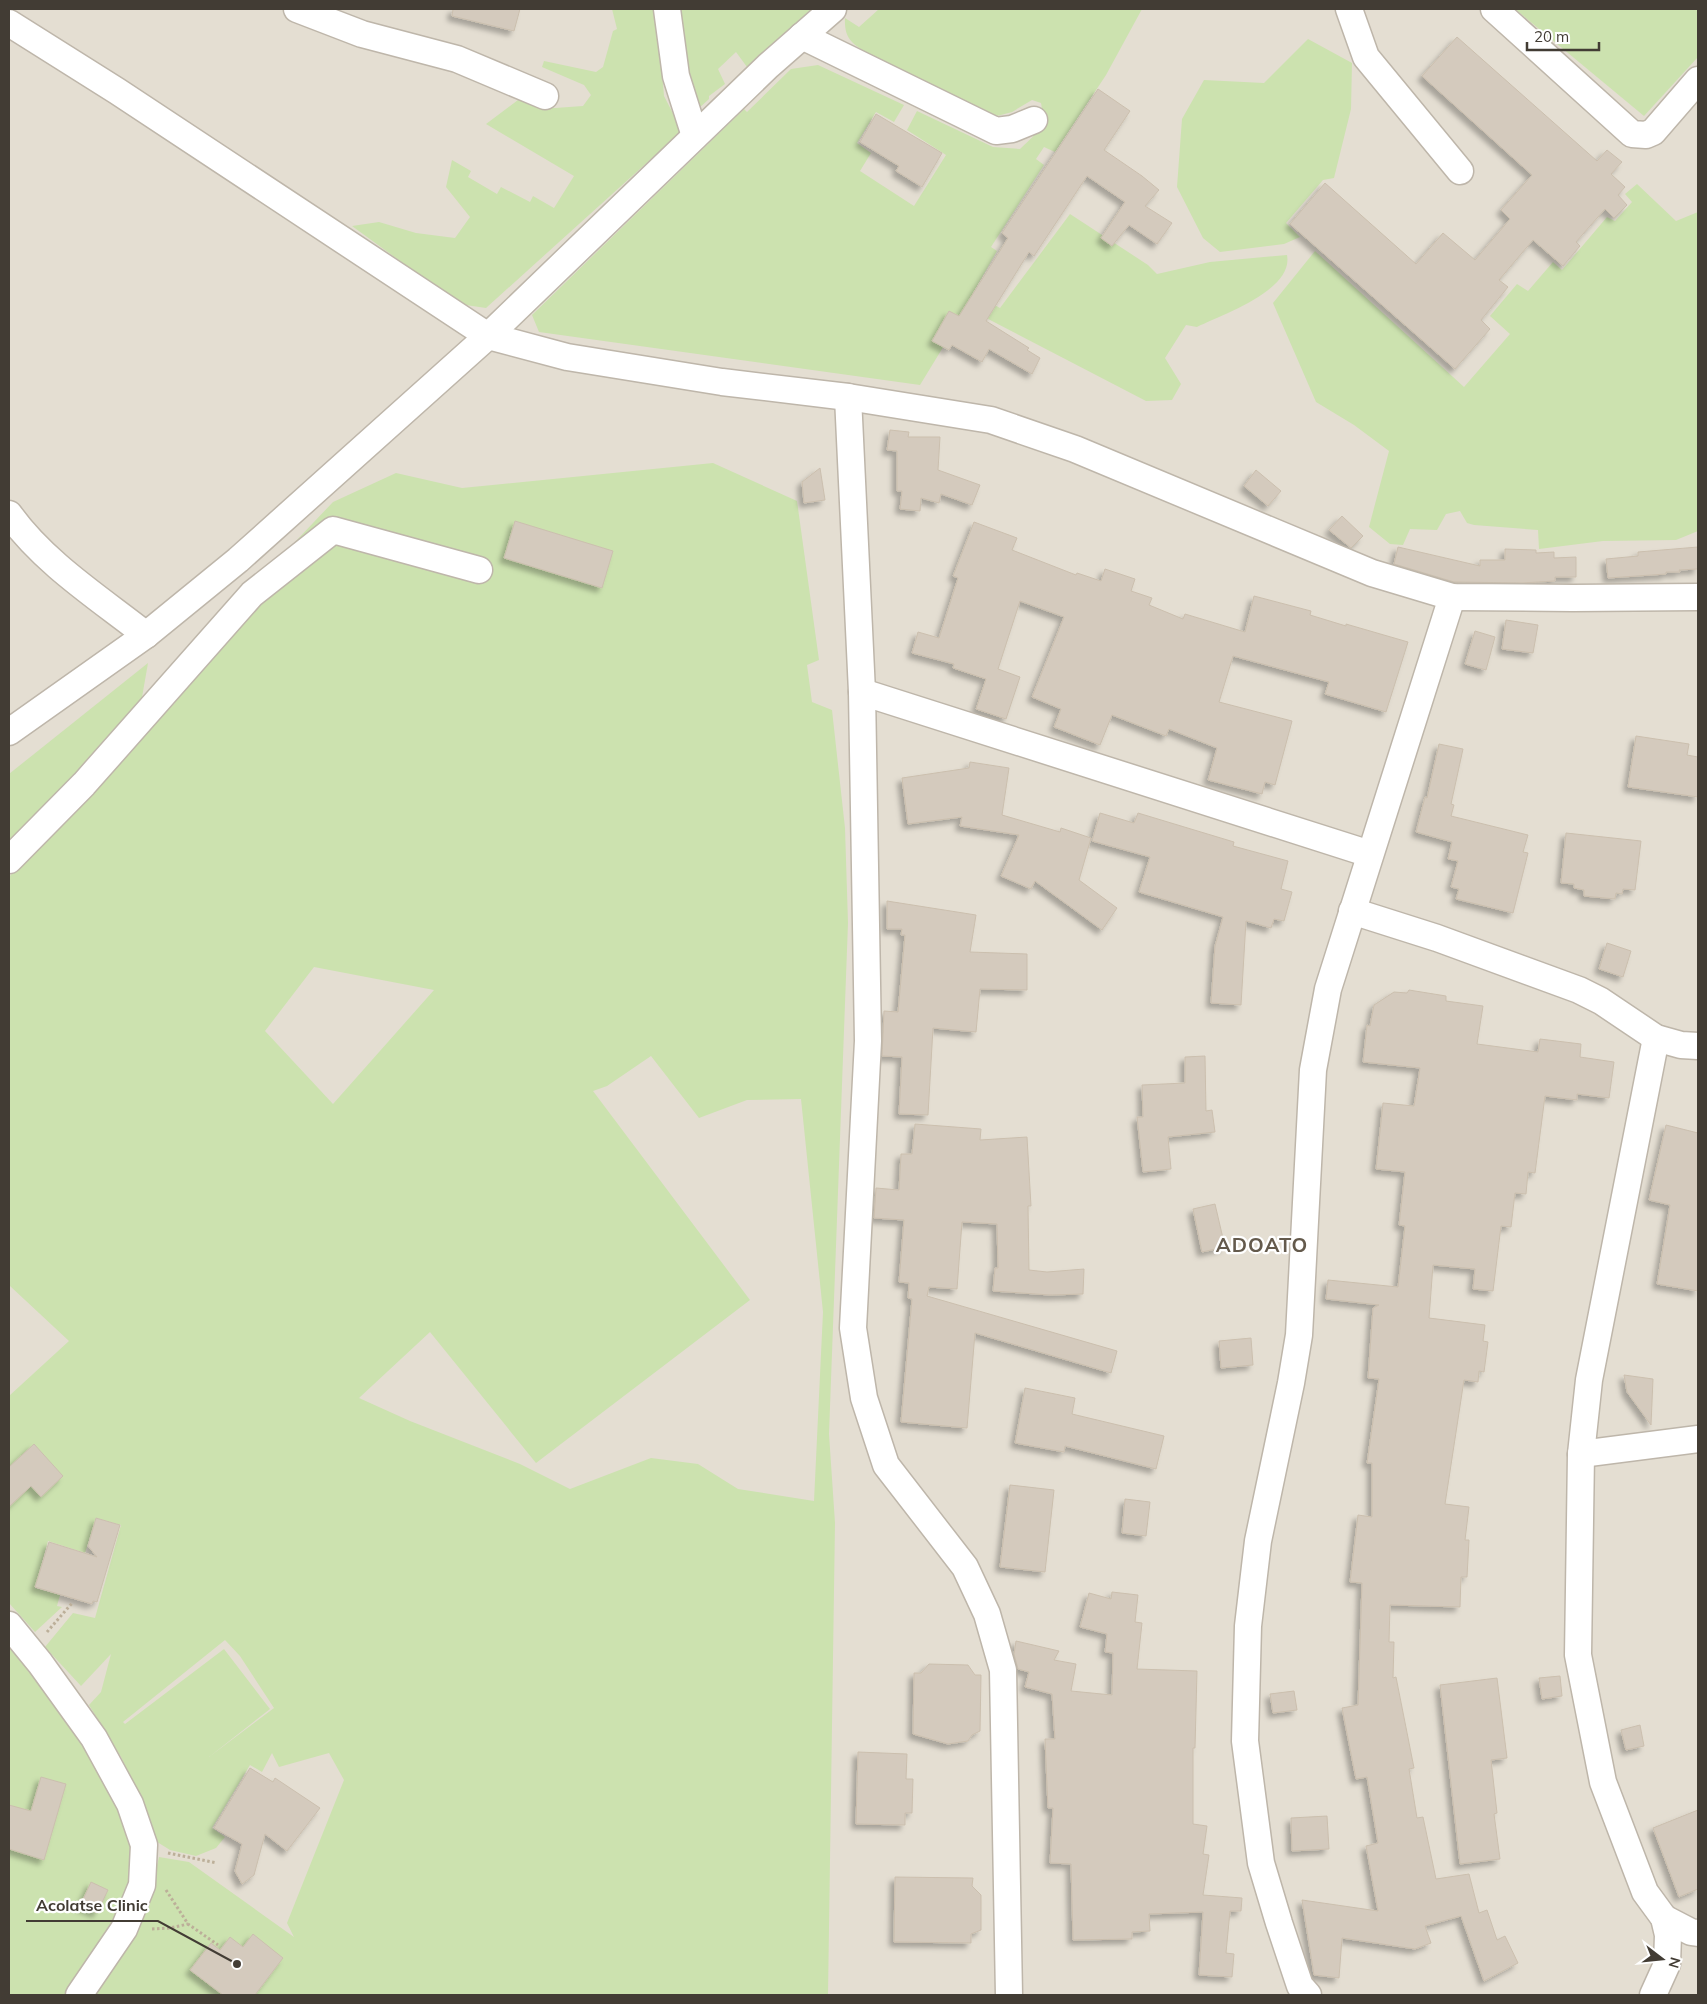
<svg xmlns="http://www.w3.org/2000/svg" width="1707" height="2004" font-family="Mulish,sans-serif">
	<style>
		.residential { fill: #e4ded2 }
		.green { fill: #cce2af; fill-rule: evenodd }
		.building { fill: #d4cabd; stroke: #cbbfae; filter: url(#shadow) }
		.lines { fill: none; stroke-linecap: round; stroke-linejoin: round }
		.minor-casing { stroke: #beb6aa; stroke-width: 29 }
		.path { stroke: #bcaf99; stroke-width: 3; stroke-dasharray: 2.5 2.5; stroke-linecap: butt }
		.minor { stroke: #fff; stroke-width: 26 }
		.labels { text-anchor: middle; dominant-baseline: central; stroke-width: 4.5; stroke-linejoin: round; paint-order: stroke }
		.district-label { font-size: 20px; font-weight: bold; letter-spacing: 1px; fill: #645a4c; stroke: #fff }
		.leader { fill: none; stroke: #423c34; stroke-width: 2 }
		.callout-dot { fill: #423c34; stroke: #fff; stroke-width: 2 }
		.callout-label { font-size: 16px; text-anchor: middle; font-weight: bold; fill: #423c34; stroke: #fff; stroke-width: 4.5; stroke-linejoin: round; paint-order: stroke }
	</style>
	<defs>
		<filter id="shadow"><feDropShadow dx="-4.5" dy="4.5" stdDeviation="2.5" flood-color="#0004"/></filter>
	</defs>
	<rect width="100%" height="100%" fill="#f0ece4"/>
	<rect class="residential" x="9" y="9" width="1689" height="1986"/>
	<g class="green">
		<path d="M 612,9 L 657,9 L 664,96 L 682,131 L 486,308 L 459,304 L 352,226 L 379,222 L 416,233 L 455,238 L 470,217 L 446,187 L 452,160 L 471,171 L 468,177 L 497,194 L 501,187 L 530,202 L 533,196 L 554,208 L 574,176 L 486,124 L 518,100 L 555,108 L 583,106 L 591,95 L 584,85 L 542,67 L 544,61 L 596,72 L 603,67 L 613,31 L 617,29 Z"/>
		<path d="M 669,9 L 812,9 L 747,67 L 736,52 L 718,69 L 725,84 L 709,96 L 709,99 L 697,110 Z"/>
		<path d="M 879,9 L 1142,9 L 1106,75 L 1055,152 L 1044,147 L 1036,159 L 1044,165 L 991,247 L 997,251 L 973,293 L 1000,308 L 1070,214 L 1148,265 L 1157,274 L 1210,262 L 1287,255 C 1294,290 1222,315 1197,327 L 1186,325 L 1165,358 L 1181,384 L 1172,400 L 1146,401 L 967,308 L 920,385 L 539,332 L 532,315 L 744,109 L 747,112 L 791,69 L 818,65 L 904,105 L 894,122 L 876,112 L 857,143 L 871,153 L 860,171 L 914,206 L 946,155 L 907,130 L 917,111 L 993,147 L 1020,149 C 1036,134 1046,127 1041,103 L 1032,100 L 1012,112 L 997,116 L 869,54 C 852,44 844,39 845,18 L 859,27 Z"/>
		<path d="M 1515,9 L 1698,9 L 1698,57 L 1644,116 Z"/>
		<path d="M 1308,39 L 1352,63 L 1351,109 L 1334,178 L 1323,180 L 1286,223 L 1300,237 L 1284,244 L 1220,252 L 1203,238 L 1177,187 L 1182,119 L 1204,80 L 1264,83 Z"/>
		<path d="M 1637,184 L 1676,221 L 1698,212 L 1698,531 L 1676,540 L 1603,541 L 1539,549 L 1538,530 L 1474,525 L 1467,523 L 1460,511 L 1446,514 L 1437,530 L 1410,529 L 1403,545 L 1390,544 L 1369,527 L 1389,451 L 1354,425 L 1316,402 L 1273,303 L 1315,251 L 1464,387 L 1510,334 L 1490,316 L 1517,284 L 1528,291 L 1553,262 L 1562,270 L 1607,217 L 1615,221 L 1632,202 L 1625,194 Z"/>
		<path d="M 713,463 L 797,501 L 819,660 L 807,665 L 812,702 L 832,710 L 845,828 L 848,923 L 829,1434 L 835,1523 L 828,1995 L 94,1995 L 155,1874 L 159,1857 L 189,1862 L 294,1937 L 287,1923 L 344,1780 L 329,1753 L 279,1767 L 272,1753 L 262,1772 L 250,1765 L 212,1828 L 225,1837 L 216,1848 L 196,1856 L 170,1850 L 154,1840 L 141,1797 L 121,1757 L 89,1705 L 101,1692 L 111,1654 L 81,1686 L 45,1647 L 73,1613 L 95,1618 L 121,1525 L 96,1518 L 85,1553 L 48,1541 L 35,1588 L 60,1595 L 57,1606 L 62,1607 L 35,1632 L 9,1603 L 9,1396 L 69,1341 L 10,1286 L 9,1287 L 9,877 L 133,744 L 175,703 L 174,669 L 333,502 L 396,473 L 462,488 ZM 314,967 L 434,990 L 333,1104 L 265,1031 ZM 651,1056 L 699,1118 L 747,1100 L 801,1099 L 823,1312 L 814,1501 L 738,1489 L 698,1464 L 651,1458 L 570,1489 L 520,1464 L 410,1421 L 359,1398 L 430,1332 L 536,1463 L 750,1300 L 593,1091 L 607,1086 ZM 225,1640 L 240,1656 L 274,1708 L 209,1757 L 270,1709 L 224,1649 L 125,1724 L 123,1722 Z"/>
		<path d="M 148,663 L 141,703 L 9,852 L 9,774 Z"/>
		<path d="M 9,1641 L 88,1742 L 114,1795 L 129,1837 L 134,1864 L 124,1902 L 94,1954 L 66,1995 L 9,1995 Z"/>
	</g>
	<g class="building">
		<path d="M 453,9 L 520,9 L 514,31 L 452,16 Z"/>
		<path d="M 1457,37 L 1597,161 L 1607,150 L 1622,162 L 1611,174 L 1625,187 L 1618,195 L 1627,205 L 1614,218 L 1605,209 L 1576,242 L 1580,246 L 1563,266 L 1533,240 L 1499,280 L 1508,287 L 1481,320 L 1490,329 L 1455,369 L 1290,224 L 1325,183 L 1416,264 L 1443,233 L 1475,260 L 1510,219 L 1501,210 L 1532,175 L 1422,76 Z"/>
		<path d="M 1098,89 L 1130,111 L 1104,150 L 1142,176 L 1159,190 L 1145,206 L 1172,223 L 1157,244 L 1129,225 L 1112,246 L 1101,238 L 1125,202 L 1087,176 L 1034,256 L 1029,252 L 986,321 L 1029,348 L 1027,350 L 1040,358 L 1032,374 L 989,349 L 982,362 L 952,345 L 949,350 L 932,341 L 949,311 L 959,316 L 1008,238 L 1002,233 Z"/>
		<path d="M 876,114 L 942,153 L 922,187 L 896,171 L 899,166 L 860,142 Z"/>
		<path d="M 890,430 L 909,432 L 908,437 L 940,437 L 938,470 L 980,485 L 972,505 L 941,494 L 939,503 L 921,498 L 920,511 L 900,509 L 902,491 L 897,491 L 897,451 L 887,450 Z"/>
		<path d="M 820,468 L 825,500 L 804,503 L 802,482 Z"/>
		<path d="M 1256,470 L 1281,491 L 1268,506 L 1244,486 Z"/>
		<path d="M 1342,516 L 1363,536 L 1351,548 L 1329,530 Z"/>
		<path d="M 515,521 L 613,551 L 602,588 L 504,558 Z"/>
		<path d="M 974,522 L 1017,538 L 1012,550 L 1076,575 L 1077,573 L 1101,581 L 1105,569 L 1135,579 L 1131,591 L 1152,598 L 1149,605 L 1183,619 L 1185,614 L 1245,632 L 1254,596 L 1311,611 L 1310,615 L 1346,626 L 1346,624 L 1408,642 L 1386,712 L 1325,694 L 1329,682 L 1233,656 L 1219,702 L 1292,721 L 1275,785 L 1265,782 L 1262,794 L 1208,780 L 1217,748 L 1169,729 L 1166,736 L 1112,715 L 1100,745 L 1054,727 L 1061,709 L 1032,697 L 1064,617 L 1020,601 L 998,669 L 1020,677 L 1006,719 L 976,709 L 986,679 L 953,668 L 954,664 L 912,653 L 918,632 L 939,638 L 958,578 L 953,576 Z"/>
		<path d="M 1398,547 L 1480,566 L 1480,560 L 1505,560 L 1505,549 L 1536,550 L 1536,553 L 1554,552 L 1554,558 L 1576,557 L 1576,577 L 1555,577 L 1555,581 L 1522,583 L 1454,582 L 1394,564 Z"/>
		<path d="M 1698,547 L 1698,569 L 1679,570 L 1680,572 L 1666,572 L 1666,574 L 1608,578 L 1606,559 L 1638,556 L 1638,552 Z"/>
		<path d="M 1506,620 L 1538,625 L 1533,653 L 1502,649 Z"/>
		<path d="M 1475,631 L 1495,637 L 1486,670 L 1465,664 Z"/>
		<path d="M 1636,736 L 1689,744 L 1687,755 L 1698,757 L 1698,797 L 1628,787 Z"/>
		<path d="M 1439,744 L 1463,749 L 1451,804 L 1454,805 L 1451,816 L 1528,835 L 1523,852 L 1528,853 L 1513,913 L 1456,899 L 1459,889 L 1451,887 L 1458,861 L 1448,859 L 1452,842 L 1416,832 L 1425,797 L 1427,798 Z"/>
		<path d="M 970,762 L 1009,768 L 1002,815 L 1060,832 L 1061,828 L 1091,838 L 1079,880 L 1117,908 L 1102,930 L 1035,881 L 1031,889 L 1001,876 L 1019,835 L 960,826 L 962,817 L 908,824 L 902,778 L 969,768 Z"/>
		<path d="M 1100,813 L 1134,823 L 1138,813 L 1234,842 L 1233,846 L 1288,861 L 1281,889 L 1292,892 L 1284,921 L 1274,919 L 1271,928 L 1246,921 L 1241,1005 L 1211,1003 L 1215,946 L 1223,917 L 1139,892 L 1150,857 L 1092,841 Z"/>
		<path d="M 1566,833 L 1641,841 L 1635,890 L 1623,889 L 1622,894 L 1616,893 L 1615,899 L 1584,896 L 1584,890 L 1574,888 L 1574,884 L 1561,883 Z"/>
		<path d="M 887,901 L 976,915 L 970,952 L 1027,954 L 1027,990 L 980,989 L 976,1032 L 933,1028 L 928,1115 L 899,1114 L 902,1057 L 882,1056 L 884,1011 L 898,1012 L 905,935 L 901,935 L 902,929 L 887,929 Z"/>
		<path d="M 1607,943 L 1631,951 L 1623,977 L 1599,969 Z"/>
		<path d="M 1409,990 L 1446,996 L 1446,1001 L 1483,1006 L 1477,1044 L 1538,1052 L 1540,1039 L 1581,1044 L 1580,1057 L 1614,1062 L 1609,1098 L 1577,1094 L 1577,1100 L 1545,1096 L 1535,1173 L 1528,1172 L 1526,1194 L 1515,1193 L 1511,1227 L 1501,1226 L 1493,1291 L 1473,1289 L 1475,1269 L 1433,1265 L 1429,1318 L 1485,1325 L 1483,1341 L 1488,1342 L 1484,1372 L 1479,1371 L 1478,1382 L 1464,1380 L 1445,1504 L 1469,1507 L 1465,1540 L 1469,1540 L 1467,1577 L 1461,1577 L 1460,1607 L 1390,1605 L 1389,1642 L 1394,1642 L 1393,1678 L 1396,1677 L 1414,1768 L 1409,1769 L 1417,1818 L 1423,1817 L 1436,1879 L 1469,1874 L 1479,1913 L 1487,1910 L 1497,1940 L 1505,1936 L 1518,1963 L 1484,1981 L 1461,1916 L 1425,1926 L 1431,1943 L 1415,1949 L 1342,1938 L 1339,1978 L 1314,1975 L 1302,1900 L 1378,1911 L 1366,1846 L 1378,1843 L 1367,1777 L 1356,1779 L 1342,1708 L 1358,1705 L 1362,1583 L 1350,1582 L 1358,1515 L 1372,1517 L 1372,1463 L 1367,1463 L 1379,1379 L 1368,1378 L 1373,1308 L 1379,1305 L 1326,1299 L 1328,1280 L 1398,1287 L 1405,1226 L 1399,1225 L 1405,1172 L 1376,1169 L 1383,1103 L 1414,1106 L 1420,1068 L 1363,1062 L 1367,1025 L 1370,1026 L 1374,1005 L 1394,992 L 1407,993 Z"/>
		<path d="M 1205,1056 L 1206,1111 L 1212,1110 L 1215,1132 L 1168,1137 L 1171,1169 L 1143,1172 L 1137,1117 L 1143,1117 L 1142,1085 L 1185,1083 L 1185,1057 Z"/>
		<path d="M 915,1124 L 981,1129 L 980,1140 L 1027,1137 L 1031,1206 L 1028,1206 L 1029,1270 L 1047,1272 L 1084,1269 L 1083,1294 L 1050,1295 L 993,1291 L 995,1268 L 998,1268 L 997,1224 L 962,1222 L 957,1289 L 929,1287 L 927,1296 L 1117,1351 L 1111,1373 L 975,1333 L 967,1428 L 901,1422 L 912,1299 L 908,1298 L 909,1283 L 899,1282 L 904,1220 L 874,1218 L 876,1188 L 899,1190 L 901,1154 L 912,1154 Z"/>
		<path d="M 1666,1125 L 1698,1133 L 1698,1291 L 1657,1284 L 1670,1205 L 1649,1200 Z"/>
		<path d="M 1215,1204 L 1225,1247 L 1202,1252 L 1193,1209 Z"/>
		<path d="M 1251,1338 L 1253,1365 L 1221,1368 L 1219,1341 Z"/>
		<path d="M 1624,1375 L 1653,1379 L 1651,1425 L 1627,1392 Z"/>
		<path d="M 1025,1388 L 1075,1398 L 1072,1414 L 1164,1436 L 1156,1469 L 1065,1446 L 1064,1452 L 1015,1443 Z"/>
		<path d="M 34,1444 L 63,1476 L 41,1497 L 31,1486 L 9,1507 L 9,1467 Z"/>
		<path d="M 1010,1485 L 1054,1490 L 1045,1572 L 1000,1567 Z"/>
		<path d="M 1125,1499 L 1150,1502 L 1146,1536 L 1122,1533 Z"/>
		<path d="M 96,1518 L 120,1525 L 97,1602 L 93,1601 L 92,1604 L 35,1587 L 49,1542 L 97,1557 L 88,1546 Z"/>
		<path d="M 1112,1592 L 1138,1595 L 1135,1622 L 1142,1623 L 1137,1669 L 1197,1671 L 1195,1748 L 1193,1748 L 1193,1824 L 1207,1826 L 1203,1854 L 1209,1855 L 1203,1895 L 1242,1898 L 1241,1911 L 1230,1911 L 1226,1953 L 1234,1954 L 1232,1977 L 1199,1975 L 1203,1912 L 1149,1914 L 1150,1931 L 1132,1932 L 1132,1939 L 1073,1940 L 1071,1864 L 1050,1863 L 1053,1808 L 1048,1808 L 1045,1739 L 1055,1739 L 1052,1694 L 1025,1687 L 1029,1672 L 1018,1669 L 1014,1654 L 1016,1641 L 1059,1651 L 1054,1660 L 1076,1664 L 1071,1691 L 1112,1695 L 1113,1653 L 1105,1652 L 1107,1634 L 1080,1627 L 1089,1593 L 1111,1599 Z"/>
		<path d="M 929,1664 L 968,1665 L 975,1675 L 981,1675 L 980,1731 L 972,1735 L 968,1741 L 948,1744 L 913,1734 L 914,1673 L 921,1673 Z"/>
		<path d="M 1560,1676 L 1562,1696 L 1542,1699 L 1539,1678 Z"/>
		<path d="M 1497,1678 L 1507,1758 L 1491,1760 L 1497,1813 L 1494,1814 L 1500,1859 L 1460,1864 L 1440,1685 Z"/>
		<path d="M 1294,1691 L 1297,1710 L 1273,1713 L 1270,1694 Z"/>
		<path d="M 1640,1725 L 1644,1746 L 1626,1750 L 1621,1730 Z"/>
		<path d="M 858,1752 L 907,1754 L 906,1779 L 913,1779 L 912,1813 L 905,1813 L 905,1825 L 856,1824 Z"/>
		<path d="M 250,1768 L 273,1782 L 275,1778 L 320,1808 L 287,1851 L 265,1834 L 254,1875 L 242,1884 L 235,1871 L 242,1844 L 214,1828 Z"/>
		<path d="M 41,1777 L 66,1784 L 44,1860 L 9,1849 L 9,1805 L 31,1811 Z"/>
		<path d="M 1698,1810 L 1698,1889 L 1679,1897 L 1653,1828 Z"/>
		<path d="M 1327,1816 L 1329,1849 L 1292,1851 L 1291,1818 Z"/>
		<path d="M 895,1877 L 973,1878 L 972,1886 L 981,1895 L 981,1930 L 971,1934 L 971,1943 L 894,1942 Z"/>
		<path d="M 91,1882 L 108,1890 L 97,1913 L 80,1906 Z"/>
		<path d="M 253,1934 L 283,1958 L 255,1995 L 223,1995 L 190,1970 L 211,1943 L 220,1950 L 230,1937 L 243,1947 Z"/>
	</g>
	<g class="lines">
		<g class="minor-casing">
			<g id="minor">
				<path d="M 297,9 L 362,34 L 457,59 L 545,96"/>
				<path d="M 667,9 L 676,76 L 695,136"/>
				<path d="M 1349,9 L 1366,57 L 1460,171"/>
				<path d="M 1494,9 L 1632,134 L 1646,135 L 1653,132 L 1698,80"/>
				<path d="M 9,23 L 117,91 L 488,336 L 567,357 L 722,382 L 848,397 L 991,420 L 1075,449 L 1372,573 L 1452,597 L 1573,598 L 1698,597"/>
				<path d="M 802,36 L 996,131 L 1012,129 L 1034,120"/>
				<path d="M 848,397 L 862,692 L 868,1041 L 853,1328 L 864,1398 L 886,1465 L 965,1567 L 987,1614 L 1003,1670 L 1009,1995"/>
				<path d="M 9,514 C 44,563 99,598 146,635"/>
				<path d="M 862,692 L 1370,854"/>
				<path d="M 9,732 L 146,635 L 238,560 L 488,336 L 768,66 L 833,9"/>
				<path d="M 9,860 L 84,784 L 252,594 L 333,530 L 479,570"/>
				<path d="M 1352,911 L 1437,938 L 1579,990 L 1601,1001 L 1656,1038 L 1681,1045 L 1698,1046"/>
				<path d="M 1581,1454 L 1698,1439"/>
				<path d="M 9,1625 L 40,1663 L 94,1738 L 130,1804 L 144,1845 L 142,1885 L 124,1929 L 79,1995"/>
				<path d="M 1664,1918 L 1691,1932 L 1698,1933"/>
				<path d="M 1308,1995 L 1300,1986 L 1279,1923 L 1261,1863 L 1245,1741 L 1248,1626 L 1258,1541 L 1291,1383 L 1299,1335 L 1313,1070 L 1328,989 L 1452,597"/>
				<path d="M 1653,1995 L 1667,1964 L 1668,1935 L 1664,1918 L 1645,1892 L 1603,1782 L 1578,1655 L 1581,1454 L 1589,1380 L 1656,1038"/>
			</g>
		</g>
		<g class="path">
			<path d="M 47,1632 L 73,1602"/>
			<path d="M 168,1853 L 217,1863"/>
			<path d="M 166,1890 L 188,1924 L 218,1945"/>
			<path d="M 152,1929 L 170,1928 L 188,1924"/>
		</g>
		<use href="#minor" class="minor"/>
	</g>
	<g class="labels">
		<g class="district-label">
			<text x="1262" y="1244">ADOATO</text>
		</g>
	</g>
	<path class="leader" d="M237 1964L158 1921H26"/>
	<circle class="callout-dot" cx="237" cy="1964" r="5"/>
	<g class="callout-label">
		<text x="92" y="1911">Acolatse Clinic</text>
	</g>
	<rect width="1707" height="2004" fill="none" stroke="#423c34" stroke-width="20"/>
	<g transform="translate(1662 1959) rotate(106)" stroke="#ffffff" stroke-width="4" paint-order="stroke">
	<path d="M0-4L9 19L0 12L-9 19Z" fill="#423c34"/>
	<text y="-8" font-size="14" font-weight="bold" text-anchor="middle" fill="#423c34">N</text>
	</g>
	<path d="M1527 42v8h72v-8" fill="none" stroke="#423c34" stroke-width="2.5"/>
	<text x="1534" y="42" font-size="15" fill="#423c34" stroke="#ffffff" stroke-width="4" paint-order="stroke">20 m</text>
</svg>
